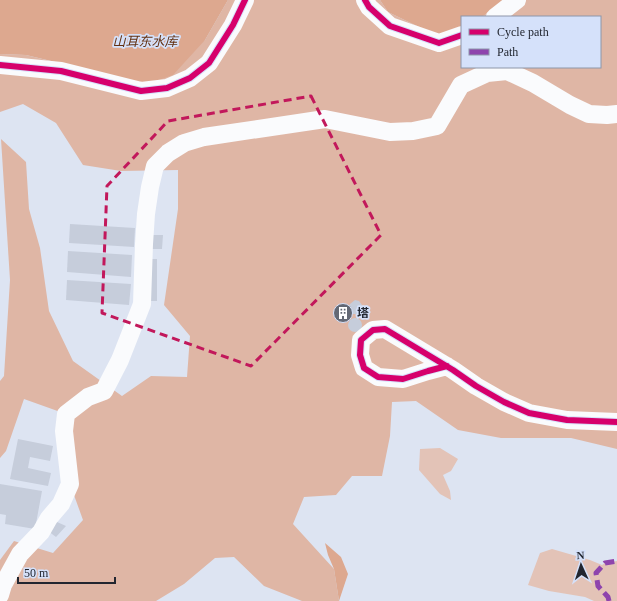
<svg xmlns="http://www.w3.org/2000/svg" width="617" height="601" font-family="'Times New Roman','Noto Sans SC',serif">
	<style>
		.green { fill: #e3c3b7 }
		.forest { fill: #dfb6a5 }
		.water { fill: #dda88f }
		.building { fill: #c6cddb }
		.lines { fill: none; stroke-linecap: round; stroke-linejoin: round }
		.minor { stroke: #fafbfd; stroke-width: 18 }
		.quiet { stroke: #8e44ad; stroke-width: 5; stroke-dasharray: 10 5; stroke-linecap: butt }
		.cycleway-casing { stroke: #d5e1fa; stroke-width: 8 }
		.cycleway { stroke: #d6006c; stroke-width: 6 }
		.marked { fill: none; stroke: #c2185b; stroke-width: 3; stroke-dasharray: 8 5; stroke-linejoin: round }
		.labels { text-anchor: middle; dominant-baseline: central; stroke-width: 3.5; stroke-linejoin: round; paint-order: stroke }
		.poi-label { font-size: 12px; font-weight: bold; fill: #222630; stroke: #d5e1fa; text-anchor: start }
		.water-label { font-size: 13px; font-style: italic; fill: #633011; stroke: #d5e1fa }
	</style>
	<rect width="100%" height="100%" fill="#dde4f2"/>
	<g class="green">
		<path d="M 440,448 L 458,459 L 451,471 L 443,475 L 450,491 L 451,500 L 440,494 L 419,470 L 420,449 Z"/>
		<path d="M 552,549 L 590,560 L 602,565 L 605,563 L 617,561 L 617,601 L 594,601 L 585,597 L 549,591 L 528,585 L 540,553 Z"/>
	</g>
	<path class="forest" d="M 228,0 L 380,0 L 388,12 L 419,27 L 462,29 L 462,67 L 600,67 L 600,17 L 482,17 L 504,0 L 617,0 L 617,449 L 571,438 L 501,438 L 458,430 L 416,401 L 392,402 L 390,436 L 382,476 L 352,476 L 336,495 L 304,497 L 293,524 L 334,569 L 339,601 L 302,601 L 264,586 L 234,557 L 215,558 L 184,584 L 156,601 L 0,601 L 0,560 L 14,541 L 53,553 L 83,520 L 70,484 L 66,414 L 24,399 L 6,451 L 0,458 L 0,381 L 4,376 L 10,280 L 1,139 L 26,162 L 29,209 L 40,248 L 49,311 L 73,361 L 122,396 L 151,376 L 187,377 L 190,336 L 164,305 L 178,209 L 178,170 L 121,171 L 83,165 L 56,123 L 23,104 L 0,112 L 0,54 L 26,55 L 99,73 L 205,40 Z"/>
	<g class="water">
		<path d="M 0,0 L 228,0 L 205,40 L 173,75 L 147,84 L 26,55 L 0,54 Z"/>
		<path d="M 380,0 L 504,0 L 482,17 L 462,17 L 462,29 L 446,37 L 419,27 L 388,12 Z"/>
		<path d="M 325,543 L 341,557 L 348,574 L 339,601 L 334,569 L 328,555 Z"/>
	</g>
	<g class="building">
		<path d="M 70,224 L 135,228 L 134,247 L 69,243 Z"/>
		<path d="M 150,235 L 163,235 L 162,249 L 150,249 Z"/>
		<path d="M 68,251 L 132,255 L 131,277 L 67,272 Z"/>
		<rect x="148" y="259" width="9" height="42"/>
		<path d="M 67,280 L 131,284 L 129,305 L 66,300 Z"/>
		<path d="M 355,300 L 359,301 L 362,305 L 361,312 L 357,314 L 352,314 L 350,312 L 349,316 L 345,319 L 338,318 L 336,314 L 338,307 L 345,305 L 348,308 L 350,304 Z"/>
		<circle cx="355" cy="325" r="7"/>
		<path d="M 18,439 L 53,446 L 50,461 L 30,457 L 28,468 L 51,473 L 48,486 L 10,479 Z"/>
		<path d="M 0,484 L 42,491 L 35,529 L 5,524 L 6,515 L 0,514 Z"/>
		<path d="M 57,522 L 66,526 L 56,537 L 48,531 Z"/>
	</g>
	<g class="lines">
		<g class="minor">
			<path d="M 365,0 L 369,7 L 390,26 L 416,35 L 439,43 L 462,35"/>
			<path d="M 495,17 L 517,0"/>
			<path d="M 0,65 L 61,71 L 141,91 L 167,88 L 190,78 L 209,63 L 233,25 L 245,0"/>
			<path d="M 447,366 L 428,371 L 403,379 L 378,377 L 364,368 L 360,355 L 361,340 L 373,330 L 385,329 L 453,370 L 476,386 L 504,402 L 529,413 L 567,420 L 617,422"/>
			<path d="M 0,595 L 3,585 L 20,554 L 41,532 L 49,518 L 61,504 L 70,484 L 64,431 L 66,414 L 88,397 L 104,391 L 120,360 L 142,304 L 144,244 L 146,214 L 150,187 L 155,166 L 168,153 L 184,143 L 204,137 L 325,119 L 390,132 L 413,131 L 437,126 L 461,85 L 487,73 L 507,71 L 533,83 L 570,105 L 589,114 L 607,115 L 617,114"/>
		</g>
		<path class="quiet" d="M 609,601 L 608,597 L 598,586 L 596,573 L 605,563 L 617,561"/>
		<g class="cycleway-casing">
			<g id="cycleway">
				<path d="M 365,0 L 369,7 L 390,26 L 416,35 L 439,43 L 462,35"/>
				<path d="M 0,65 L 61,71 L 141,91 L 167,88 L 190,78 L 209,63 L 233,25 L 245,0"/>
				<path d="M 447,366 L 428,371 L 403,379 L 378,377 L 364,368 L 360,355 L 361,340 L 373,330 L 385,329 L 453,370 L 476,386 L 504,402 L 529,413 L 567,420 L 617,422"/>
			</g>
		</g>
		<use href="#cycleway" class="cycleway"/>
	</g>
	<path class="marked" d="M 311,96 L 381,235 L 251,366 L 102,313 L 107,186 L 168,121 Z"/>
	<defs>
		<g id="building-disc" transform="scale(1)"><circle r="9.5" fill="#636874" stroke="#d5e1fa"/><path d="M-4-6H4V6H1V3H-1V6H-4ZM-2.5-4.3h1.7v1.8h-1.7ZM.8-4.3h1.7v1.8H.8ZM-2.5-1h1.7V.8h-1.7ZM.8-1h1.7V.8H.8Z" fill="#fff"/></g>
	</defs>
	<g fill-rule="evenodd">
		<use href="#building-disc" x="343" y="313"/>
	</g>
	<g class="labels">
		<g class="poi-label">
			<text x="357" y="313">塔</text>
		</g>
		<g class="water-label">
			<text x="145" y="41">山耳东水库</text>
		</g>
	</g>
	<rect x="461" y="16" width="140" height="52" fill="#d5e1fa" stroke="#8d96a9"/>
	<rect x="469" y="29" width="20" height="6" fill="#d6006c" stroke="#8d96a9"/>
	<text x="497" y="36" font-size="12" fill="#222630">Cycle path</text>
	<rect x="469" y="49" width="20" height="6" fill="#8e44ad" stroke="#8d96a9"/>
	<text x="497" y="56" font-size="12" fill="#222630">Path</text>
	<g transform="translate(581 565) rotate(357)" stroke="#d5e1fa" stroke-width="3" paint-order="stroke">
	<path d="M0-3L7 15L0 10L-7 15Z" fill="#222630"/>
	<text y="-6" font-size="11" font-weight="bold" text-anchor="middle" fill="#222630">N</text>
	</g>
	<path d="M18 577v6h97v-6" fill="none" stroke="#222630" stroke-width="2"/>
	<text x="24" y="577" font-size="12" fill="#222630" stroke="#d5e1fa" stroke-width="3" paint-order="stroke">50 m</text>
</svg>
